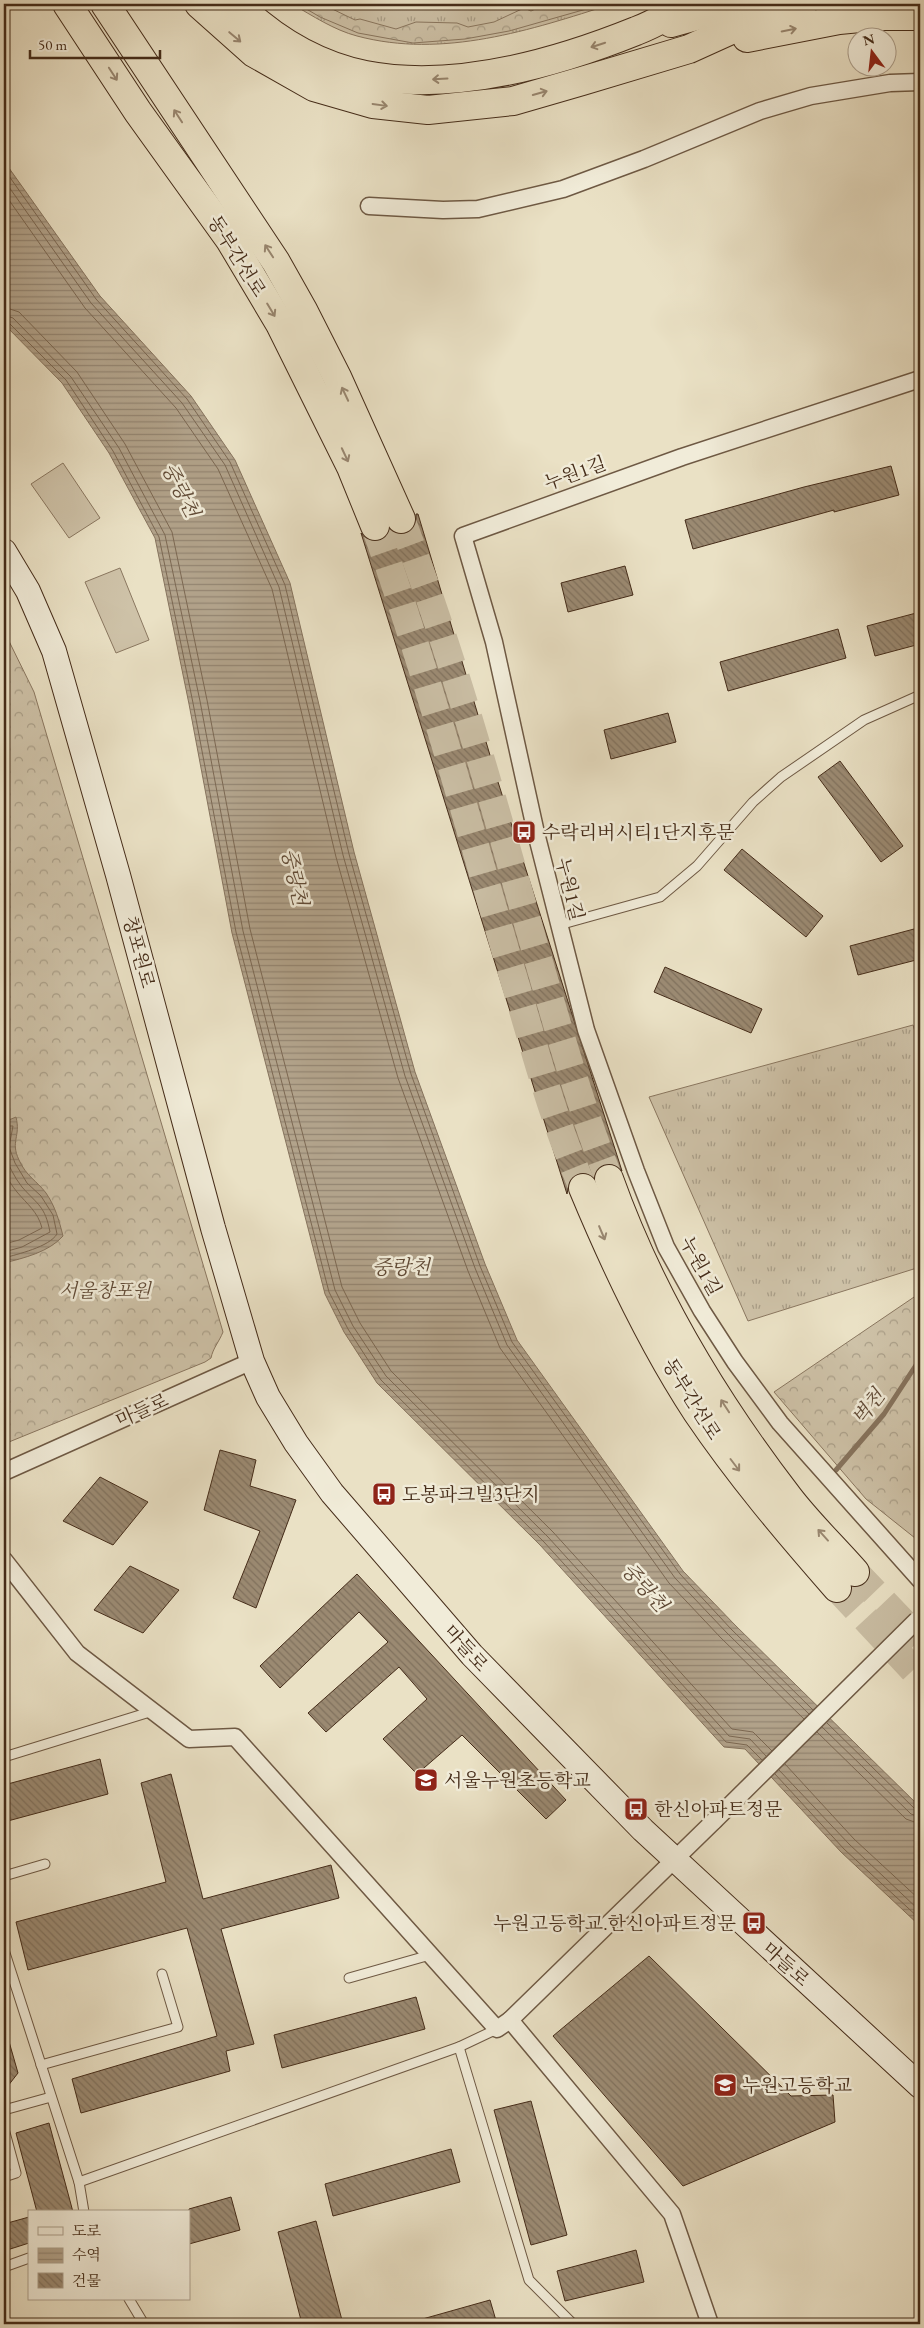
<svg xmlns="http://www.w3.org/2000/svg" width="924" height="2328" font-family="'EB Garamond','Noto Serif KR',serif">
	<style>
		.grass { fill: url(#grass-tufts); stroke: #8a7760 }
		.forest { fill: url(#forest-crowns); stroke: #8a7760 }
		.pitch { fill: #cec2a8; stroke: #8a7760 }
		.water { fill: url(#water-rules); stroke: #86735d }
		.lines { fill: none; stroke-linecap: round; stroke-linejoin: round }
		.shore { stroke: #7c6852; stroke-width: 1 }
		.stream { stroke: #86735d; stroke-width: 5 }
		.building { fill: url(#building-back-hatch); stroke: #452c19 }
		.highway-tunnel { stroke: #c9bda3; stroke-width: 28; stroke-dasharray: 28 14; stroke-linecap: butt }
		.lane-casing { stroke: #6e5944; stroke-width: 11 }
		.street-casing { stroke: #6e5944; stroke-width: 19 }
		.secondary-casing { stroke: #452c19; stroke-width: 26 }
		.highway-casing { stroke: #452c19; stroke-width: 30 }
		.lane { stroke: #f1ecd9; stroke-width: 9 }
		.street { stroke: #f1ecd9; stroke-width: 16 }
		.secondary { stroke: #f1ecd9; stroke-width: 24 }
		.highway { stroke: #eae1c5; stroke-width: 28 }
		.street-bridge-casing { stroke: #6e5944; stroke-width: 19; stroke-linecap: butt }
		.street-bridge { stroke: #f1ecd9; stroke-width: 16 }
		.oneway { stroke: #98866f }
		.labels { text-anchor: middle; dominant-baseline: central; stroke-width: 5; stroke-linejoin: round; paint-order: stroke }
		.street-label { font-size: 19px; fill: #452c19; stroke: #f1ecd9 }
		.poi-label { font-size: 19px; fill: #452c19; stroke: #f1ecd9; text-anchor: start }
		.park-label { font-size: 19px; font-style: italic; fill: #604a36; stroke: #f1ecd9 }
		.water-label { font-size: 20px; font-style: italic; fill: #604a36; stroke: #f1ecd9 }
	</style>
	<defs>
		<pattern id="grass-tufts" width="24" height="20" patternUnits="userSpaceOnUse" patternTransform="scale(1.25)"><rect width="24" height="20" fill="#cec2a8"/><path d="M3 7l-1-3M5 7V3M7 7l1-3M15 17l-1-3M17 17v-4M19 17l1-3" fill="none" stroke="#a99e88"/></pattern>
		<pattern id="forest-crowns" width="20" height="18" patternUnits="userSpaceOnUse" patternTransform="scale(1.25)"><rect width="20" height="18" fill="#cec2a8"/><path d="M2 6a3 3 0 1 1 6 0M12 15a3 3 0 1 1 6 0" fill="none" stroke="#a99e88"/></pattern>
		<pattern id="water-rules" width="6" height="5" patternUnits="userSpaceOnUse" patternTransform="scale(1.25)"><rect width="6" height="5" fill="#b2a38b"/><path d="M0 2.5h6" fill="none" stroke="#938571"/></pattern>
		<pattern id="building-back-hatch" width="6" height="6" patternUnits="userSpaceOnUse" patternTransform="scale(1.25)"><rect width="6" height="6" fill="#9b8a72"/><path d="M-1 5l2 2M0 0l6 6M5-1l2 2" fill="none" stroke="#80715d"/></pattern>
	</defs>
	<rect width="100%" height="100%" fill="#eae1c5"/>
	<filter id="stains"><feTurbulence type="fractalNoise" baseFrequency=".004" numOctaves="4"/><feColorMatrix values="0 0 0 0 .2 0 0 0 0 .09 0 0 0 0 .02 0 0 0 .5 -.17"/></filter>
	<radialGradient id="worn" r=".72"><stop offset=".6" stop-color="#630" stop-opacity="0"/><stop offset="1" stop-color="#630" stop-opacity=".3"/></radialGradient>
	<g class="grass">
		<path d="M 292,4 L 612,4 C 531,30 443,59 357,36 C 334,30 313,16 292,4 Z"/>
		<path d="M 913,1025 L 920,1049 L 920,1267 L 748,1321 L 649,1097 Z"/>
	</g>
	<g class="forest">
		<path d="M 298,4 L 322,4 L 355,20 L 360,19 L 396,29 L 416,22 L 457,23 L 468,27 L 494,22 L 524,8 L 531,11 L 546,4 L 604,4 L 509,31 L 465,39 L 413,43 L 358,33 L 320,17 Z"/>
		<path d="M 4,631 L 34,692 L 223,1332 C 219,1342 213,1348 211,1358 L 205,1362 L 4,1444 Z"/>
		<path d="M 920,1293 L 920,1542 L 866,1499 L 774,1392 Z"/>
	</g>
	<g class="pitch">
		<path d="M 63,463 L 100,518 L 69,538 L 31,484 Z"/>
		<path d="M 120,568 L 149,640 L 116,653 L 85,582 Z"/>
	</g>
	<g class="water">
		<path d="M 4,161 L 100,296 L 191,396 L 235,460 L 290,583 L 354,852 L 415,1072 L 485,1264 L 517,1340 L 683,1571 L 735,1625 L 920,1807 L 920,1926 L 841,1852 L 745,1749 L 724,1747 L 540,1545 L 377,1383 L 344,1332 L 325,1294 L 232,933 L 189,704 L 155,538 L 109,453 L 62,383 L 4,324 Z"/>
		<path d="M 16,1117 C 21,1137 10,1141 19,1160 C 26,1176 37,1181 46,1193 C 55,1206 59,1220 63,1236 C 49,1252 24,1258 4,1263 L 4,1122 Z"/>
	</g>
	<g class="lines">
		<g class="shore">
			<path d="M 4,169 L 96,299 L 187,399 L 230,462 L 285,585 L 349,854 L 411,1074 L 480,1266 L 512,1342 L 680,1574 L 731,1629 L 813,1710"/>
			<path d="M 4,180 L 91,303 L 182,403 L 225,465 L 279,587 L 343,855 L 405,1076 L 475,1268 L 507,1345 L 675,1578 L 727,1633 L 809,1714"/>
			<path d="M 4,193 L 85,308 L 176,408 L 218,469 L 272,589 L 336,857 L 398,1078 L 468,1271 L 500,1348 L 669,1583 L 721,1638 L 804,1719"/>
			<path d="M 4,307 L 19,312 L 77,372 L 125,444 L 172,532 L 207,700 L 250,929 L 342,1287 L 360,1323 L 391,1371 L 553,1532 L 732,1729 L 753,1732 L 772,1751"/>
			<path d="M 4,315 L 13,318 L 71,377 L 119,448 L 165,535 L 200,701 L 243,931 L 335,1290 L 353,1326 L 386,1376 L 548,1537 L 729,1736 L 750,1739 L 766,1756"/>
			<path d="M 4,321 L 9,323 L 66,380 L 113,451 L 159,537 L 193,703 L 236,932 L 329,1292 L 348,1329 L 381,1380 L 544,1542 L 726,1742 L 747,1745 L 762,1760"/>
			<path d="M 4,1126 L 13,1126 L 9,1147 L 15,1163 L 27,1183 L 41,1196 L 53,1215 L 57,1234 C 49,1247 18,1254 4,1258"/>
			<path d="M 4,1153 C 8,1164 14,1177 22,1187 C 38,1205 45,1206 50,1232 L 22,1247 L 4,1252"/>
			<path d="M 4,1172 C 8,1179 12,1186 17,1192 C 27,1204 38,1212 42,1228 L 19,1240 L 4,1244"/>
			<path d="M 827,1723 L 915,1809 L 920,1811"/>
			<path d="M 822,1727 L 911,1814 L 920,1817"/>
			<path d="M 817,1732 L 906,1819 L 920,1824"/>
			<path d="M 785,1764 L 854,1839 L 920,1900"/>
			<path d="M 779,1770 L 849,1844 L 920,1911"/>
			<path d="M 775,1774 L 844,1849 L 920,1919"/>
		</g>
		<path class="stream" d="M 836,1470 L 884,1414 L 920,1359"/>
	</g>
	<g class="building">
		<path d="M 891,466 L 899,495 L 834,512 L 834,510 L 693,549 L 685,520 L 804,487 Z"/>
		<path d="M 416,514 L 418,514 L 498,782 L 622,1171 L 611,1164 L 604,1164 L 597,1169 L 594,1177 L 585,1173 L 577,1173 L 570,1179 L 567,1194 L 361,533 L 366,539 L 373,541 L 381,540 L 387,536 L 390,529 L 399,534 L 407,533 L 414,528 L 416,521 Z"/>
		<path d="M 625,566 L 633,595 L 568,612 L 561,583 Z"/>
		<path d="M 920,612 L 920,644 L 875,656 L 867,626 Z"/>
		<path d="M 838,629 L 846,658 L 728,691 L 720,662 Z"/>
		<path d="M 668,713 L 676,742 L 611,759 L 604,730 Z"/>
		<path d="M 840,761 L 903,846 L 881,862 L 818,777 Z"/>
		<path d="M 742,849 L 823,916 L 806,937 L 724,870 Z"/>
		<path d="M 914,929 L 920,959 L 858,975 L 850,946 Z"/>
		<path d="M 665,967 L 762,1009 L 751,1033 L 654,992 Z"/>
		<path d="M 220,1450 L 256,1460 L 250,1486 L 296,1500 L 256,1608 L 233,1598 L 260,1531 L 204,1510 Z"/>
		<path d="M 100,1477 L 148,1502 L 113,1545 L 63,1521 Z"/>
		<path d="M 130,1566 L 179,1590 L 143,1633 L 94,1610 Z"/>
		<path d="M 357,1574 L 566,1800 L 546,1819 L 462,1735 L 417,1774 L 383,1739 L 427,1699 L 399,1667 L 326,1732 L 308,1713 L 388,1642 L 359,1612 L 280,1688 L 260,1666 Z"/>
		<path d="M 100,1759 L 108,1794 L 4,1822 L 4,1785 Z"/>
		<path d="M 171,1774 L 203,1899 L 331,1865 L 339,1898 L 221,1929 L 254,2044 L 226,2051 L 230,2071 L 81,2113 L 72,2079 L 217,2036 L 187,1928 L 28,1970 L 16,1922 L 166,1882 L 141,1783 Z"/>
		<path d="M 649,1956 L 791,2096 L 833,2095 L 835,2122 L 683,2186 L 553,2036 Z"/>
		<path d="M 416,1997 L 425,2029 L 282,2068 L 274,2035 Z"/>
		<path d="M 4,2038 L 8,2038 L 18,2073 L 4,2091 Z"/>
		<path d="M 531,2101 L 567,2235 L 531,2245 L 494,2110 Z"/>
		<path d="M 49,2123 L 73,2212 L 37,2212 L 16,2133 Z"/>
		<path d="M 451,2149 L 460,2182 L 333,2216 L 325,2184 Z"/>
		<path d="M 231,2197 L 240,2230 L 189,2244 L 189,2209 Z"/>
		<path d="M 29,2217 L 29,2243 L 4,2251 L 4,2224 Z"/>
		<path d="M 316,2221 L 343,2324 L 302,2324 L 278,2232 Z"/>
		<path d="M 636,2250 L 644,2282 L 565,2301 L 557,2271 Z"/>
		<path d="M 490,2300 L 497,2324 L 420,2324 L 419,2320 Z"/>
	</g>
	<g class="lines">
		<g class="highway-tunnel">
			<path d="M 401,519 C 454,657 493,802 534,945 C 557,1024 579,1103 609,1179"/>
			<path d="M 375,526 C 426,669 466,817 509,963 C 532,1038 551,1116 583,1188"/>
			<path d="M 855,1572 L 920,1640"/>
			<path d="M 837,1588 L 920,1677"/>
		</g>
		<g class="lane-casing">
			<g id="lane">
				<path d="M 559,925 L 660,897 L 697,866 L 753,802 L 781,777 L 864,720 L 920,695"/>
				<path d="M 4,1757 L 153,1711"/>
				<path d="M 4,1876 L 45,1864"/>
				<path d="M 4,1950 L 79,2182"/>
				<path d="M 349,1978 L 430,1955"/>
				<path d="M 459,2047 L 529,2280 L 573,2324"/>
				<path d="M 41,2065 L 178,2027 L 162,1974"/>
				<path d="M 4,2110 L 51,2097"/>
				<path d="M 4,2129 L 16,2173 L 4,2177"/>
				<path d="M 84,2212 L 79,2182 L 459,2047 L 497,2029"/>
				<path d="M 4,2267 L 29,2258"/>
				<path d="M 129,2299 L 144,2324"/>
			</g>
		</g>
		<g class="street-casing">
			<g id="street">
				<path d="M 369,206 L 443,210 L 478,209 L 563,189 L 644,159 L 760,111 L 811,96 L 890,83 L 920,82"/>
				<path d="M 920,379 L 682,457 L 463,536 L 494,642 L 536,833 L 586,1030 L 636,1171 L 666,1247 L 702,1311 L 735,1362 L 780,1423 L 920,1580"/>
				<path d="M 4,1472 L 252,1361"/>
				<path d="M 4,1560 L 77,1653 L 189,1739 L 235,1737 L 497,2029 L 510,2020 L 714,1821"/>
				<path d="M 510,2020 L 672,2214 L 710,2324"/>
			</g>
		</g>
		<g class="secondary-casing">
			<path id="secondary" d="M 4,551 L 28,591 L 54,651 L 118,875 L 213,1228 L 252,1361 L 268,1397 L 296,1443 L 332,1493 L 472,1655 L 643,1830 L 920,2086"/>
		</g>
		<g class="highway-casing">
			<g id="highway">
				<path d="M 67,4 L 138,112 L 230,240 L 280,324 L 351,467 L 375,526"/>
				<path d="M 105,4 L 276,262 L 303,310 L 337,377 L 401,519"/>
				<path d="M 199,4 L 254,53 L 314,87 L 373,104 L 428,110 L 513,101 L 582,81 L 689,49 L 742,25 L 803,4"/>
				<path d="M 237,4 C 272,38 316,65 365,75 C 453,92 554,64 636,31 C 655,24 672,13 690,4"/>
				<path d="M 671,23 L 739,4"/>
				<path d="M 747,38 L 839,20 L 881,16 L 920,16"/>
				<path d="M 609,1179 C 650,1294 715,1402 789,1498 C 809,1524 833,1547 855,1572"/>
				<path d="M 583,1188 C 615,1265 651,1342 697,1412 C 739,1474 787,1531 837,1588"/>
			</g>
		</g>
		<use href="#lane" class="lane"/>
		<use href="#street" class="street"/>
		<use href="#secondary" class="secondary"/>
		<use href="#highway" class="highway"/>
		<g class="street-bridge-casing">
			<path id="street-bridge" d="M 714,1821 L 917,1620"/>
		</g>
		<use href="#street-bridge" class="street-bridge"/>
	</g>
	<defs><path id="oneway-shaft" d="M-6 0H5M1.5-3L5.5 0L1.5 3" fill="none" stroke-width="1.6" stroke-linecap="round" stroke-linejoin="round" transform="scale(1.25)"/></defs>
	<g class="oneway">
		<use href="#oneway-shaft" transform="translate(789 30) rotate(-11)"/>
		<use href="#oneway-shaft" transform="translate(235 37) rotate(40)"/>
		<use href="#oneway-shaft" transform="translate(598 45) rotate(162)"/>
		<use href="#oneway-shaft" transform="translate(113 74) rotate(57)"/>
		<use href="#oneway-shaft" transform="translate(440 79) rotate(177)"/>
		<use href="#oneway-shaft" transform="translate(540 93) rotate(-16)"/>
		<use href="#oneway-shaft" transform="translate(380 105) rotate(8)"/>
		<use href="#oneway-shaft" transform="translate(178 116) rotate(-123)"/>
		<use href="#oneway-shaft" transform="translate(269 251) rotate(-123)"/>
		<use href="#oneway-shaft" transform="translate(271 310) rotate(59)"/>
		<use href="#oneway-shaft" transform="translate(345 394) rotate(-115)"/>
		<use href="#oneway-shaft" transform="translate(345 455) rotate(65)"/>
		<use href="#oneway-shaft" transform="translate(602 1233) rotate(67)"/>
		<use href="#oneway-shaft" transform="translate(725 1406) rotate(-123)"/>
		<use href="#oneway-shaft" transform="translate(735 1465) rotate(53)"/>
		<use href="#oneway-shaft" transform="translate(823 1535) rotate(-132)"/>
	</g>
	<defs>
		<g id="bus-square" transform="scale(1.25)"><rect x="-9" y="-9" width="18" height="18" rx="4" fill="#8f2418" stroke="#f1ecd9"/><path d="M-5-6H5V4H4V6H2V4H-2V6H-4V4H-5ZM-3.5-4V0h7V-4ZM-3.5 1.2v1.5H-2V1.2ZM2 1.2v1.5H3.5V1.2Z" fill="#fff"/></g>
		<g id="school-square" transform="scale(1.25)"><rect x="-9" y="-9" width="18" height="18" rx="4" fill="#8f2418" stroke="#f1ecd9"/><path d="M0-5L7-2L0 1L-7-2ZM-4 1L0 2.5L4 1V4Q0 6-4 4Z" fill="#fff"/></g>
	</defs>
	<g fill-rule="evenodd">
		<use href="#bus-square" x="524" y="832"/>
		<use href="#bus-square" x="384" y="1494"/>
		<use href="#school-square" x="426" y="1780"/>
		<use href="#bus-square" x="636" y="1809"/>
		<use href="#bus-square" x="754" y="1923"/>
		<use href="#school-square" x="725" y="2085"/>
	</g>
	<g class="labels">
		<g class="street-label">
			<text transform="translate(237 256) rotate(58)">동부간선로</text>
			<text transform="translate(575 473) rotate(-20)">누원1길</text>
			<text transform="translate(570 889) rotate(76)">누원1길</text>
			<text transform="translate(139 952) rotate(75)">창포원로</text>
			<text transform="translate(701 1266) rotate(61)">누원1길</text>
			<text transform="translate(692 1399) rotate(58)">동부간선로</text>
			<text transform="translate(142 1410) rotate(-24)">마들로</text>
			<text transform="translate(466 1648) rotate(48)">마들로</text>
			<text transform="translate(786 1964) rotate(42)">마들로</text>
		</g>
		<g class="poi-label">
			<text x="542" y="832">수락리버시티1단지후문</text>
			<text x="402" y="1494">도봉파크빌3단지</text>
			<text x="444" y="1780">서울누원초등학교</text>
			<text x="654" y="1809">한신아파트정문</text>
			<text x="736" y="1923" text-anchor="end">누원고등학교.한신아파트정문</text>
			<text x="742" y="2085">누원고등학교</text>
		</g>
		<g class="park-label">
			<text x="105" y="1290">서울창포원</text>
		</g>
		<g class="water-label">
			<text transform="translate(181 490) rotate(63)">중랑천</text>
			<text transform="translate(295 877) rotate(77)">중랑천</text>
			<text x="401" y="1267">중랑천</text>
			<text transform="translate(868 1407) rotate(-52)">벽천</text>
			<text transform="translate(645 1587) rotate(48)">중랑천</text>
		</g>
	</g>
	<rect width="924" height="2328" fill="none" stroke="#eae1c5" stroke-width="20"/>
	<rect x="5" y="5" width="914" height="2318" fill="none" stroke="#452c19" stroke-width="2.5"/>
	<rect x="10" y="10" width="904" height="2308" fill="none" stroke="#452c19"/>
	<rect x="28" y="2210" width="162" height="90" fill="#f1ecd9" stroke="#ac9f8c"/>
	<rect x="38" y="2227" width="25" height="8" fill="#f1ecd9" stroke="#ac9f8c"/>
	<text x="72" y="2236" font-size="15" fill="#452c19">도로</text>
	<rect x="38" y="2248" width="25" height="15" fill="url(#water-rules)" stroke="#ac9f8c"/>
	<text x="72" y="2260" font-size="15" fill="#452c19">수역</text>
	<rect x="38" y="2273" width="25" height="15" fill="url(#building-back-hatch)" stroke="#ac9f8c"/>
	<text x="72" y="2286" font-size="15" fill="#452c19">건물</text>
	<g transform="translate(872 52) rotate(345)"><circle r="24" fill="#f1ecd9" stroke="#ac9f8c"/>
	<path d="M0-4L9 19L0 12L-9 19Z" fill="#8f2418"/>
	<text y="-8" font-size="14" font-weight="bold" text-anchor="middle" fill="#452c19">N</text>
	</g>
	<path d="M30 50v8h130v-8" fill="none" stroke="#452c19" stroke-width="2.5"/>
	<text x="38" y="50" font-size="15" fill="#452c19" stroke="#f1ecd9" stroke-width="4" paint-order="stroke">50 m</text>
	<rect width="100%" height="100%" filter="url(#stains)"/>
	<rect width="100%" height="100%" fill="url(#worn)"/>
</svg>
